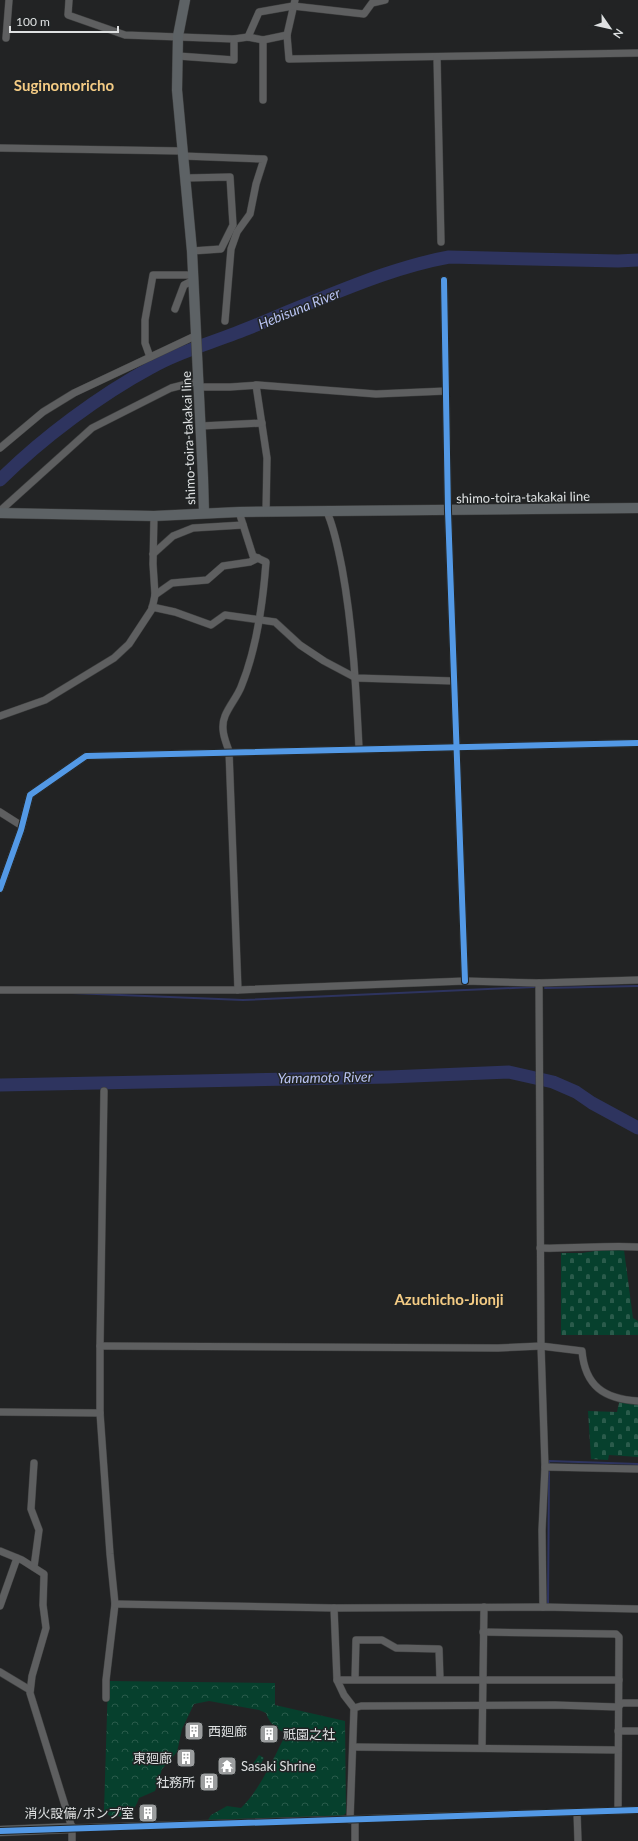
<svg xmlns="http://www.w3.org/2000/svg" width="638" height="1841" font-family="Lato,'Noto Sans JP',sans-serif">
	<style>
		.forest { fill: url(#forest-crowns) }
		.cemetery { fill: url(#cemetery-stones) }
		.garden { fill: url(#garden-dots) }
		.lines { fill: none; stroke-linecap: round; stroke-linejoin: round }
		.stream { stroke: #2e345f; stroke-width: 2 }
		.river { stroke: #2e345f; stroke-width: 13 }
		.street-casing { stroke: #3e3f3f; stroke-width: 8 }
		.secondary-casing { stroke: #3e3f3f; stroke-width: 11 }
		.street { stroke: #5e5f60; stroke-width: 7 }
		.secondary { stroke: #5d6265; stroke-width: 10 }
		.cycleway-casing { stroke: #212425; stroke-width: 8 }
		.cycleway { stroke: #5399e6; stroke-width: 6 }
		.labels { text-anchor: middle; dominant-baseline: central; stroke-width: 3; stroke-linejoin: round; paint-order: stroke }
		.street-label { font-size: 13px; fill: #dee0e1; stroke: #212425 }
		.poi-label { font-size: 13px; fill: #dee0e1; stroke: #212425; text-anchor: start }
		.water-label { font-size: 14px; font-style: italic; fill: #b8c2f1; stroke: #212425 }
		.quarter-label { font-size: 15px; font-weight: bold; fill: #f4cb84; stroke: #212425 }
	</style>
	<defs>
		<pattern id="forest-crowns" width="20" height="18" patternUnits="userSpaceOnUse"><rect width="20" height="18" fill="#06402d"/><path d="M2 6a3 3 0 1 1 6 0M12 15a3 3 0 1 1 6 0" fill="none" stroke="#2a5b4b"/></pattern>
		<pattern id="cemetery-stones" width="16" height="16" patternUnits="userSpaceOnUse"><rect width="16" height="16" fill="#06402d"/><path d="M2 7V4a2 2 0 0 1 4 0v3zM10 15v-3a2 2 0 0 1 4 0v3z" fill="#2a5b4b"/></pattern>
		<pattern id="garden-dots" width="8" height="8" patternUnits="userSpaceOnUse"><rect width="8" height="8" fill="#06402d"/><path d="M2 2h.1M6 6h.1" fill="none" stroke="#2a5b4b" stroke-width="1.8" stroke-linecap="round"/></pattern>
	</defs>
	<rect width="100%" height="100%" fill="#222324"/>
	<path class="forest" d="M 108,1681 L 275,1683 L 275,1705 L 345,1721 L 346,1813 L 343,1816 L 208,1820 L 211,1815 L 227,1806 L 241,1808 C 261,1788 273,1759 286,1734 C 277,1728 269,1724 266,1713 L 259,1710 L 209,1701 L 194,1704 L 182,1729 L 177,1752 L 162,1769 L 155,1791 L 139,1798 C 135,1812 125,1817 111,1817 L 104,1811 Z"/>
	<g class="cemetery">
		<path d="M 602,1250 L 624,1250 L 633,1318 L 638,1321 L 638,1335 L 561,1335 L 561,1253 L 582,1253 Z"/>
		<path d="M 620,1399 L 638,1402 L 638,1457 L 609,1455 L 608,1460 L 591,1459 L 588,1411 L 617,1412 Z"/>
	</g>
	<path class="garden" d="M 259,1755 L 264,1758 L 257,1771 L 253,1764 Z"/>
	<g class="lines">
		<g class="stream">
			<path d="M 545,988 L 638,986"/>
			<path d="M 72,993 L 243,1000 L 534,987"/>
			<path d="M 549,1463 L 549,1461 L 638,1464"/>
			<path d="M 548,1603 L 549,1472"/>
		</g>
		<g class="river">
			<path d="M 0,480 C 42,438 100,395 152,367 C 178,352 208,344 236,333 C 255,326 273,318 292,310 C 343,290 394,267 449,257 L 618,261 L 638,260"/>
			<path d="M 0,1085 L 389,1077 L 509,1072 L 553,1082 L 576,1092 L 592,1103 L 638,1128"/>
		</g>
		<g class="street-casing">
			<g id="street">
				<path d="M 69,0 L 68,15 L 125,35 L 234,39 L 248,37 L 263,40 L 287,35"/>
				<path d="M 295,0 L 287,35 L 289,59 L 638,53"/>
				<path d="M 248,37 L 259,12 L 293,6 L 364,14 L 372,3 L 385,0"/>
				<path d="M 6,38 L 9,0"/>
				<path d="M 178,56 L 234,60 L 234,39"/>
				<path d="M 437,57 L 441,242"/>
				<path d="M 263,100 L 263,40"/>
				<path d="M 0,148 L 182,151"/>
				<path d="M 183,156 L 264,159 L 256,184 L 250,214 L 237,232 L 231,249 L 225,321"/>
				<path d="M 185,178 L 230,177 L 233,225 L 221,249 L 192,251"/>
				<path d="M 444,280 L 448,511 L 465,981"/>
				<path d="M 175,309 L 184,285 L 194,280"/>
				<path d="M 150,357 L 145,343 L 145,320 L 153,275 L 193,275"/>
				<path d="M 256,385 L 267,458 L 266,512"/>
				<path d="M 199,387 L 230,387 L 258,385 L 376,394 L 446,391"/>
				<path d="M 201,426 L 262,423"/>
				<path d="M 0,448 L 43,412 L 74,393 L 197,335"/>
				<path d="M 0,511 L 92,428 L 171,388 L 199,381"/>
				<path d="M 327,512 C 335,530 338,549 342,568 C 353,628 356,688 359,748"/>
				<path d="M 153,554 L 173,536 L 193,528 L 243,525"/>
				<path d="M 155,595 L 172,583 L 207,580 L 223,566 L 250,562 L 258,558"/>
				<path d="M 152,607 L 175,612 L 211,625 L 225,615 L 275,622 L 300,645 L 324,661 L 356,678 L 454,681"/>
				<path d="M 0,716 L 45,700 L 114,658 L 129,644 L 152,609 L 155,595 L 153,564 L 154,516"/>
				<path d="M 0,812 L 22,826"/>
				<path d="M 0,889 L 21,830 L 30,795 L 86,756 L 638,743"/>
				<path d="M 539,983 L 541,1346 L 545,1467 L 542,1530 L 543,1607"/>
				<path d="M 0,990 L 238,990 L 465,981 L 539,983 L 638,980"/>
				<path d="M 238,990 L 229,751 C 225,740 220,728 225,716 C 229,706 237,697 241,687 C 257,648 263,603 266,562 L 253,556 L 239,512"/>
				<path d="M 104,1091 L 100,1346 L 100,1413 L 110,1554 L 115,1604 L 106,1680 L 106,1698"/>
				<path d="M 540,1248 C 573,1249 605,1245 638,1247"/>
				<path d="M 100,1346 L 498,1348 L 541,1346 L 582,1351 C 585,1386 604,1399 638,1401"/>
				<path d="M 0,1412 L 100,1413"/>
				<path d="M 545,1467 L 638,1469"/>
				<path d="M 0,1551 L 22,1560 L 44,1574 L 43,1605 L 46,1628 L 32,1676 L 30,1693 L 72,1828 L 72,1841"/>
				<path d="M 34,1567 L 39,1530 L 31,1509 L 34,1463"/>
				<path d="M 115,1604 L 334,1608 L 543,1607 L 638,1609"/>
				<path d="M 0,1606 L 17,1558"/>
				<path d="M 334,1608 L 337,1680 L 344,1695 L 354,1708 L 350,1820"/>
				<path d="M 483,1632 L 616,1634 L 619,1637 L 618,1810"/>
				<path d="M 0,1672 L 30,1690"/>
				<path d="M 355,1679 L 356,1640 L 382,1640 L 396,1648 L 439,1649 L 440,1679"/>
				<path d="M 337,1680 L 619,1680"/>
				<path d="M 354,1708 L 361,1706 L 555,1705 L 618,1707 L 622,1703 L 638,1703"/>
				<path d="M 618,1731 L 638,1731"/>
				<path d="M 354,1747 L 618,1750"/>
				<path d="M 482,1748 L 484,1607"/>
				<path d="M 577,1812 L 578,1841"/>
				<path d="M 72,1828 L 638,1810"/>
				<path d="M 355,1841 L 355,1819"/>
			</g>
		</g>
		<g class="secondary-casing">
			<g id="secondary">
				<path d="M 185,0 L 178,36 L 177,90 L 192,251 L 203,478 L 204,513"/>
				<path d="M 0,513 L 154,516 L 239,512 L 638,508"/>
				<path d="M 0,1831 L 72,1828"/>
			</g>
		</g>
		<use href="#street" class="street"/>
		<use href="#secondary" class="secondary"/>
		<g class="cycleway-casing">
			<g id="cycleway">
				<path d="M 444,280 L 448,511 L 465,981"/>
				<path d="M 0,889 L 21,830 L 30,795 L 86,756 L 638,743"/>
				<path d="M 0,1831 L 638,1810"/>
			</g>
		</g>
		<use href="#cycleway" class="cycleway"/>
	</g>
	<defs>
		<g id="building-square" transform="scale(1)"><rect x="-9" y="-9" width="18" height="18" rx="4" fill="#9c9e9f" stroke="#212425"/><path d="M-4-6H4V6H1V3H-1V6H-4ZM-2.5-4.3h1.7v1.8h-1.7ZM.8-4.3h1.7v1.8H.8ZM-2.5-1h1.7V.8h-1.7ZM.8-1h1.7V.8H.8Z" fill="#fff"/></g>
		<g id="temple-square" transform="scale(1)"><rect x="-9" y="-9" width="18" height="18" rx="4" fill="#9c9e9f" stroke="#212425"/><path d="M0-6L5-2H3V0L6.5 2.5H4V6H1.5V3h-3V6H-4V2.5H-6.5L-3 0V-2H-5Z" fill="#fff"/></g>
	</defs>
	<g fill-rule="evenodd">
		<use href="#building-square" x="194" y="1731"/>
		<use href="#building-square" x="269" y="1734"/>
		<use href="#building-square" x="186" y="1758"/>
		<use href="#temple-square" x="227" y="1766"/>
		<use href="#building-square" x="209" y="1782"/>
		<use href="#building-square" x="148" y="1813"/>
	</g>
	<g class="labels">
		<g class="street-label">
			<text transform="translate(188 438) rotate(-92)">shimo-toira-takakai line</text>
			<text transform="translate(523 497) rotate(-1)">shimo-toira-takakai line</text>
		</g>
		<g class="poi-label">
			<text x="208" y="1731">西廻廊</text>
			<text x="283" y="1734">祇園之社</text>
			<text x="172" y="1758" text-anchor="end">東廻廊</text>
			<text x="241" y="1766">Sasaki Shrine</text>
			<text x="195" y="1782" text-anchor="end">社務所</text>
			<text x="134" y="1813" text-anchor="end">消火設備/ポンプ室</text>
		</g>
		<g class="water-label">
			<text transform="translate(299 308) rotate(-22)">Hebisuna River</text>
			<text transform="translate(325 1077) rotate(-1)">Yamamoto River</text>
		</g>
		<g class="quarter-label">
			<text x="64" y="85">Suginomoricho</text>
			<text x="449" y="1299">Azuchicho-Jionji</text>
		</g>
	</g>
	<g transform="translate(610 28) rotate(124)" stroke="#212425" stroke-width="3" paint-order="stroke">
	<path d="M0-3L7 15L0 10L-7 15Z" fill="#dee0e1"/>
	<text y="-6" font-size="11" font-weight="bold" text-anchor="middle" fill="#dee0e1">N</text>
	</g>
	<path d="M10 26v6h108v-6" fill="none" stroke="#dee0e1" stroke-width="2"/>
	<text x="16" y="26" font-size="12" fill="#dee0e1" stroke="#212425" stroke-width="3" paint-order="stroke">100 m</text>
</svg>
